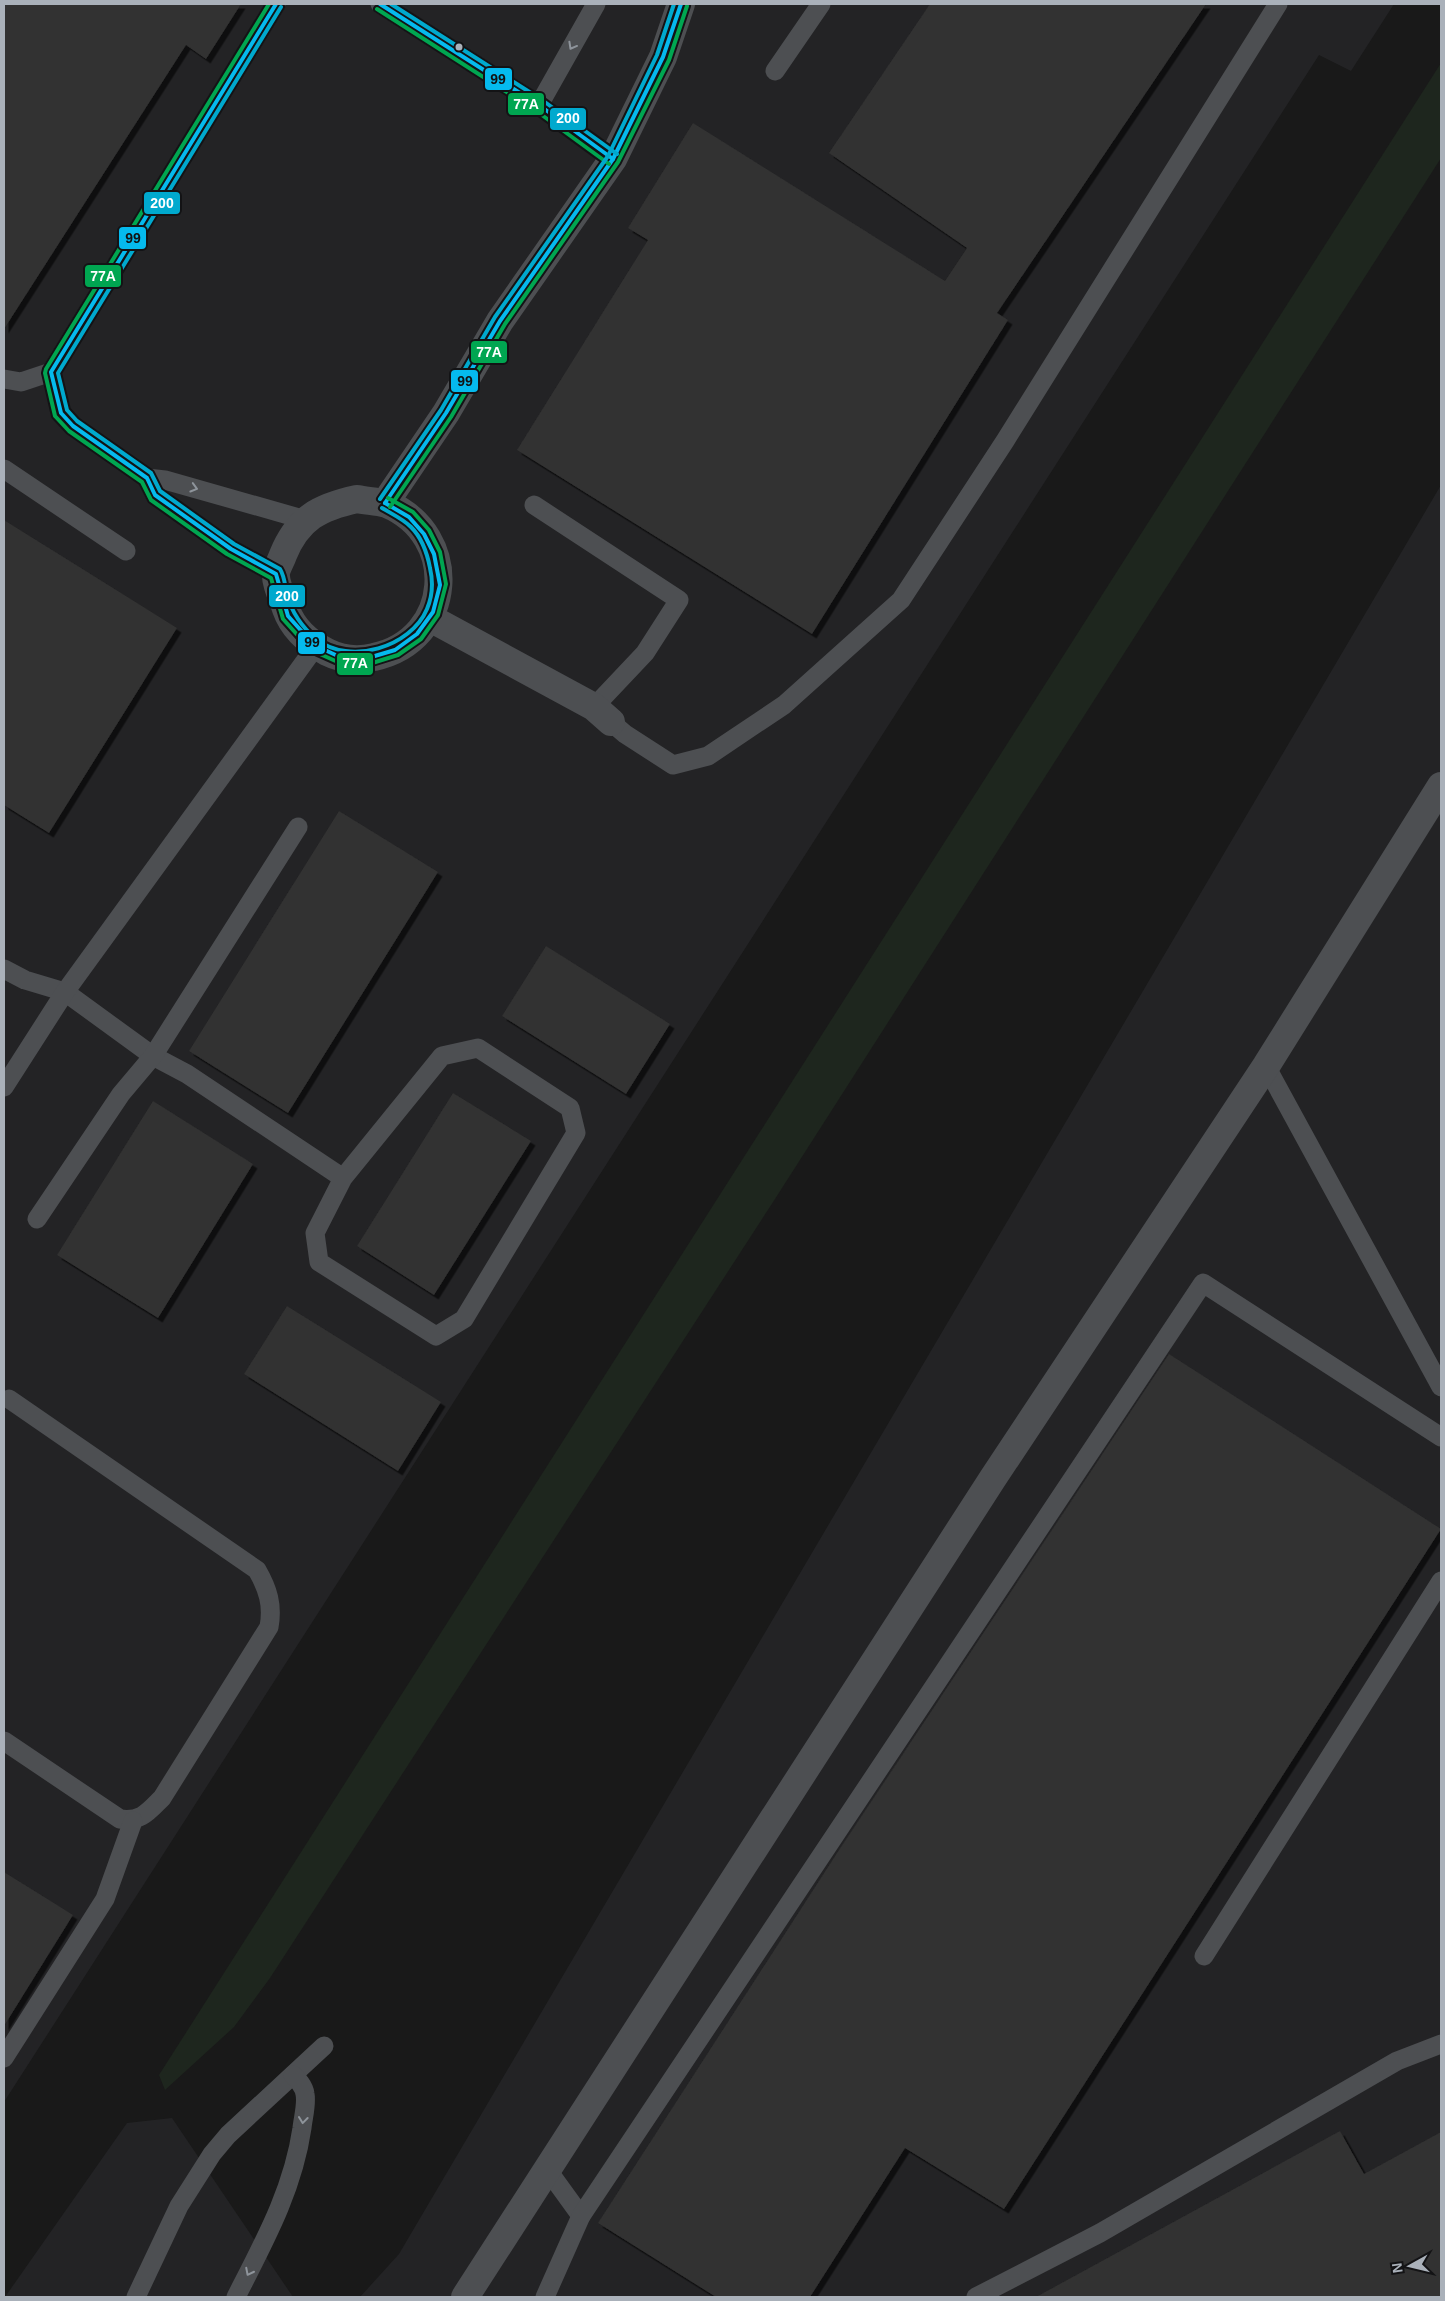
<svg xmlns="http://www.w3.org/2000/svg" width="1445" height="2301" font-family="Arial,sans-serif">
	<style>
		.built { fill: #232325 }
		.green { fill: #1e261e }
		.building { fill: #313131; filter: url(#shadow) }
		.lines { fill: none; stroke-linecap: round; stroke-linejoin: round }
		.lane { stroke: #4d4f52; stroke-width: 19 }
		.street { stroke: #4d4f52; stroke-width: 28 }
		.bus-1-casing { stroke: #131315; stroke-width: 8 }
		.bus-2-casing { stroke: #131315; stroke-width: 8 }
		.bus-3-casing { stroke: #131315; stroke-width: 8 }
		.bus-1 { stroke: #05baee; stroke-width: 4 }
		.bus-2 { stroke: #00a651; stroke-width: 4 }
		.bus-3 { stroke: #00a9ce; stroke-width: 4 }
		.oneway { stroke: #8e949b }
		.bus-dot { fill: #aab1ba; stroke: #131315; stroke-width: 2 }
		.line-badge { stroke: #131315; stroke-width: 2 }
		.badge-label { font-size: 14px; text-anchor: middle; font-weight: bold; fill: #fff }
		.pale-badge-label { font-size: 14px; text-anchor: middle; font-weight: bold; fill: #111 }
	</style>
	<defs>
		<filter id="shadow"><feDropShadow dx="4.5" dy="4.5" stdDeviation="0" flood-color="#0009"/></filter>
	</defs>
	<rect width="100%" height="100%" fill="#191919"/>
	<g class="built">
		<path d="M 4,4 L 1394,4 L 1351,71 L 1319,55 L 4,2102 Z"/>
		<path d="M 1441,485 L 1441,2297 L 360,2297 L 399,2254 Z"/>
		<path d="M 172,2118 L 293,2297 L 5,2297 L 127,2123 Z"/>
	</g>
	<path class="green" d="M 1441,63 L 1441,158 L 775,1199 L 270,1978 L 234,2027 L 165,2090 L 159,2075 Z"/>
	<g class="building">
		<path d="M 4,4 L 241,4 L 206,59 L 186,45 L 4,329 Z"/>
		<path d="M 930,4 L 1206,4 L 997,313 L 1008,320 L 812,634 L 517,450 L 648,240 L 628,228 L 693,123 L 945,281 L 967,248 L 829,153 Z"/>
		<path d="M 4,520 L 177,628 L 49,833 L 4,805 Z"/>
		<path d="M 339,811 L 438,872 L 288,1113 L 189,1051 Z"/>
		<path d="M 546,946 L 670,1024 L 626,1094 L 502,1016 Z"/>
		<path d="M 453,1093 L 531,1141 L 434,1295 L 357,1246 Z"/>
		<path d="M 153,1101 L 253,1164 L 158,1318 L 57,1255 Z"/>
		<path d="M 287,1306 L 441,1402 L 398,1471 L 244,1374 Z"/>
		<path d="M 1169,1354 L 1441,1529 L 1004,2209 L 905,2148 L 810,2297 L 716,2297 L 598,2223 L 839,1850 Z"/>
		<path d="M 4,1872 L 73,1915 L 4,2026 Z"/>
		<path d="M 1340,2131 L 1364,2174 L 1441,2132 L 1441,2297 L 1036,2297 Z"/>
	</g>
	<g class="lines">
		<g class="lane">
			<path d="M 380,4 L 539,105 L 613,159"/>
			<path d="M 775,71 L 821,4"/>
			<path d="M 539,105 L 596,4"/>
			<path d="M 51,372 L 61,413 L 73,426 L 147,478 L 165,480 L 306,520"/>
			<path d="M 4,379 L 21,382 L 51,372 L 276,4"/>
			<path d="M 4,469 L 126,551"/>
			<path d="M 147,478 L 155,495 L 231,549 L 276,574"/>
			<path d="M 534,505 L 679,600 L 645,653 L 594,707"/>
			<path d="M 611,722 L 625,734 L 673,765 L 708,756 L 784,705 L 901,600 L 1005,441 L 1278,4"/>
			<path d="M 4,969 L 25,980 L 65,992 L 153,1056 L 187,1074 L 343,1178 L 315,1233 L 319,1262 L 436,1336 L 464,1319 L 576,1133 L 570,1108 L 478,1048 L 442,1056 L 343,1178"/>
			<path d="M 1266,1066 L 1441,1387"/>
			<path d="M 4,1087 L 65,992 L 316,646"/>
			<path d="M 37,1219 L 121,1094 L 153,1056 L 298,827"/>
			<path d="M 4,1741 L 120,1819 C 141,1822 148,1812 162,1798 L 269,1627 C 273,1605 268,1589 257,1570 L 9,1399"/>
			<path d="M 1204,1956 L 1441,1581"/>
			<path d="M 4,2058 L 105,1899 L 133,1821"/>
			<path d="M 547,2169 L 581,2216"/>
			<path d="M 136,2297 L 179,2206 L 212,2154 L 228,2135 L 324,2046"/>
			<path d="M 236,2297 C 264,2242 293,2190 302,2128 C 303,2118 307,2104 305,2094 C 304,2086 298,2080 293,2075"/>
			<path d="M 545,2297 L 581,2216 L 1203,1283 L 1441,1437"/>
			<path d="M 976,2297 L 1100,2233 L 1397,2061 L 1441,2044"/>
		</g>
		<g class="street">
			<path d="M 357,499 C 366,501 378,501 387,504 C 461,535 454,640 374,657 C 358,661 341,659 327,652 C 308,642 293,629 286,609 C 283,599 275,583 276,573 C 277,567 281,561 283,555 C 298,518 320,507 357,499 Z"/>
			<path d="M 385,503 L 446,413 L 500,321 L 613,159 L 663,57 L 681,4"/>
			<path d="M 430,618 L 594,707 L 611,722"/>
			<path d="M 465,2297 L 993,1478 L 1266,1066 L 1441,786"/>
		</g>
		<g class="bus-1-casing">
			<g id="bus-1">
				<path d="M 276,4 L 51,372 L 61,413 L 73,426 L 147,478 L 155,495 L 231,549 L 276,574 L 288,616 L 314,645 L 340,657 L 368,658 L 395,650 L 417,634 L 433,612 L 440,585 L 434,554 L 424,534 L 409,517 L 385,503"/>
				<path d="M 380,4 L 539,105 L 613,159"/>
				<path d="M 385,503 L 446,413 L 500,321 L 613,159 L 663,57 L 681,4"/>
			</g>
		</g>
		<g class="bus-2-casing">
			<g id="bus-2">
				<path d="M 269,4 L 46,369 L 45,373 L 55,416 L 69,431 L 142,482 L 151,500 L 227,554 L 271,578 L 283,619 L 311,650 L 340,663 L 369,664 L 398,655 L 421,639 L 438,615 L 446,584 L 440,552 L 429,530 L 413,512 L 388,498"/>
				<path d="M 377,9 L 535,110 L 609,164"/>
				<path d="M 390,507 L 451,417 L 505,324 L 618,162 L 669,60 L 687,6"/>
			</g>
		</g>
		<g class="bus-3-casing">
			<g id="bus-3">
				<path d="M 391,4 L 542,100 L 617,154"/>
				<path d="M 281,7 L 58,373 L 67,410 L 77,421 L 151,473 L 160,491 L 234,544 L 280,569 C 285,577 285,587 287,595 C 292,613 302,627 316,639 C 350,666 411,647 427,609 C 433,595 433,581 430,568 C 427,552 422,538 411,527 C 403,519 392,514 382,508"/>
				<path d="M 380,499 L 441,410 L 495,317 L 608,156 L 657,55 L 674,4"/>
			</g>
		</g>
		<use href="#bus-1" class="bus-1"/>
		<use href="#bus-2" class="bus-2"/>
		<use href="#bus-3" class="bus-3"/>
	</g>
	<defs><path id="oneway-chevron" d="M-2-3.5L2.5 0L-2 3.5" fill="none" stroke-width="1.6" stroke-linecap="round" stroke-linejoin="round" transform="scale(1.25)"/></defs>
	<g class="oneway">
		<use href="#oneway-chevron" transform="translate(572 46) rotate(119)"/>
		<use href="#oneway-chevron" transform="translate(194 488) rotate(16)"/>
		<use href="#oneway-chevron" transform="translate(303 2120) rotate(97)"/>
		<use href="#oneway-chevron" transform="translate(249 2272) rotate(117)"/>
	</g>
	<circle class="bus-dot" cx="459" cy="47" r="4.5"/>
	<g class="line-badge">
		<rect x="484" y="67" width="29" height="24" rx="5" fill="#05baee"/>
		<rect x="507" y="92" width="38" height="24" rx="5" fill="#00a651"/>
		<rect x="549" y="107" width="38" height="24" rx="5" fill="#00a9ce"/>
		<rect x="143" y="191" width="38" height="24" rx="5" fill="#00a9ce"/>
		<rect x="118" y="226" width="29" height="24" rx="5" fill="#05baee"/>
		<rect x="84" y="264" width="38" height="24" rx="5" fill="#00a651"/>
		<rect x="470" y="340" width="38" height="24" rx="5" fill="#00a651"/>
		<rect x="450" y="369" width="29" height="24" rx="5" fill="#05baee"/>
		<rect x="268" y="584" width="38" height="24" rx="5" fill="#00a9ce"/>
		<rect x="297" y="631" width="29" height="24" rx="5" fill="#05baee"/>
		<rect x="336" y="652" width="38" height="24" rx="5" fill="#00a651"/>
	</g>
	<g class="badge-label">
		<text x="526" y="109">77A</text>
		<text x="568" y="123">200</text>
		<text x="162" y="208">200</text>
		<text x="103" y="281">77A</text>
		<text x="489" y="357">77A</text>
		<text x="287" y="601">200</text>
		<text x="355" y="668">77A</text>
	</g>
	<g class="pale-badge-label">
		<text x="498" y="84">99</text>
		<text x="133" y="243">99</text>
		<text x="465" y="386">99</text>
		<text x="312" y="647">99</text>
	</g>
	<rect width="1445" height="2301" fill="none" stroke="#aab1ba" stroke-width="10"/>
	<g transform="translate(1410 2266) rotate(262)" stroke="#131315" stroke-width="4" paint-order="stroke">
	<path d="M0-4L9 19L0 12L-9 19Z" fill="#aab1ba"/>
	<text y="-8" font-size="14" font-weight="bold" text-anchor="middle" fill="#aab1ba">N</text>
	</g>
</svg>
